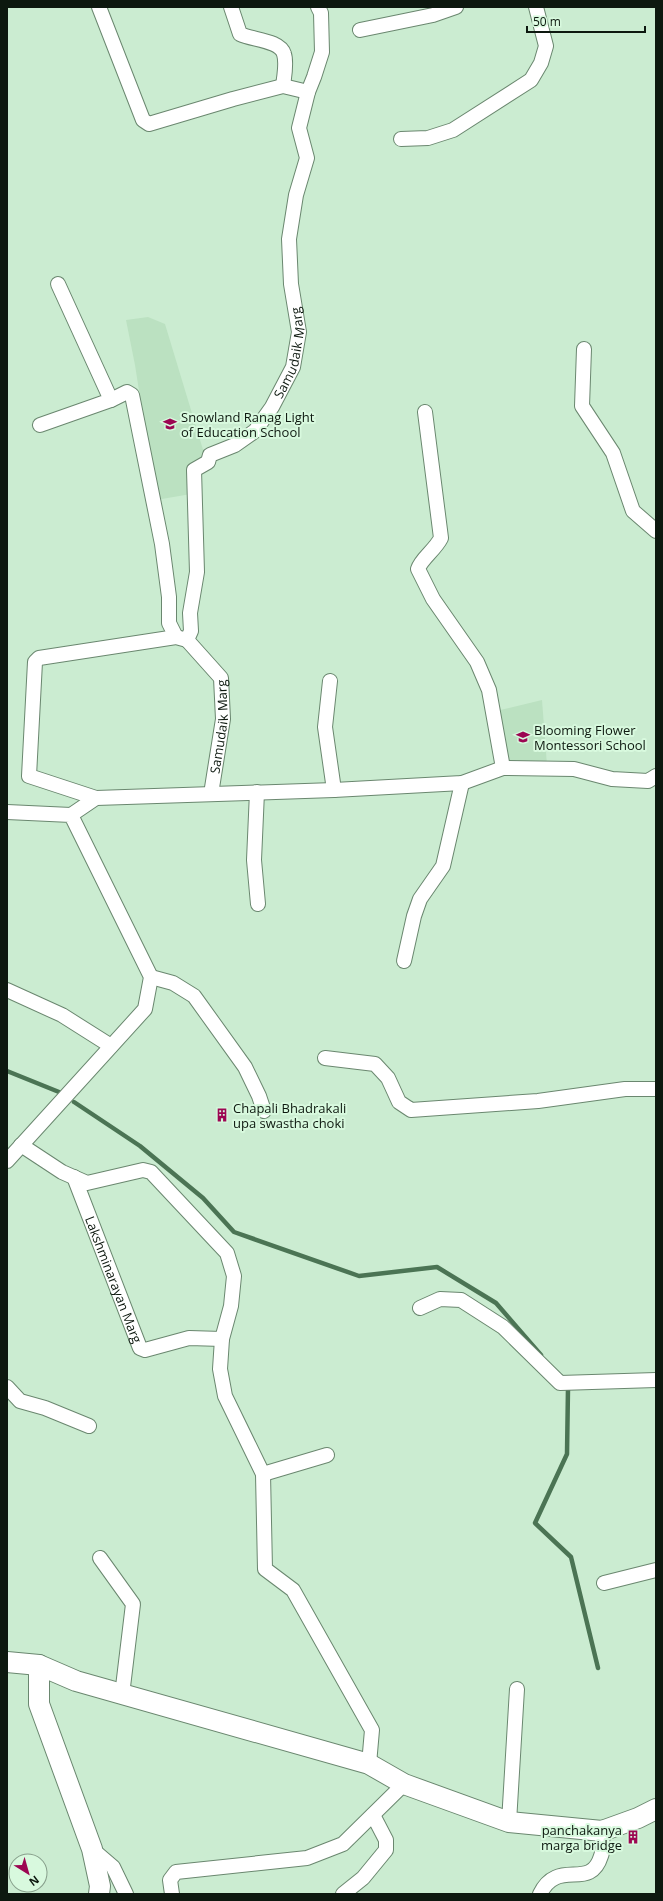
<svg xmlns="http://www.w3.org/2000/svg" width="663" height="1901" font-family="'Open Sans',sans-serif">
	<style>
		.built { fill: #bbe1c1 }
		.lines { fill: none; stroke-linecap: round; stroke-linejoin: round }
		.stream { stroke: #4b7454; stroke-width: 4.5 }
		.street-casing { stroke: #6a876f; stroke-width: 16 }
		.secondary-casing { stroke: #6a876f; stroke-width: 22 }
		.street { stroke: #fff; stroke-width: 14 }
		.secondary { stroke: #fff; stroke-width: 20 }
		.labels { text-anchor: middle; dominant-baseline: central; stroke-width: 4; stroke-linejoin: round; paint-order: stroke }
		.street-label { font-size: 13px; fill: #0d180f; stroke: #d8f9de }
		.poi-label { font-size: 13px; fill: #0d180f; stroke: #d8f9de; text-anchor: start }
	</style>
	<rect width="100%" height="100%" fill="#cbecd1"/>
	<g class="built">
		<path d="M 148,317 L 165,324 L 204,453 L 191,494 L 156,500 L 135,365 L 126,320 Z"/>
		<path d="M 542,700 L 547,765 L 508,764 L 496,711 Z"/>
	</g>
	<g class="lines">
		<g class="stream">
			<path d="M 7,1071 L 59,1092"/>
			<path d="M 74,1102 L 140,1146 L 203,1198 L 234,1232 L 359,1276 L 437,1267 L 496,1303 L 541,1355"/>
			<path d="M 566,1385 L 568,1388 L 567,1454 L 535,1523 L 571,1557 L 598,1668"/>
		</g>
		<g class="street-casing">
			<g id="street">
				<path d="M 99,7 L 143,120 L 149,124 L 233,99 L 283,86 L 308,92"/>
				<path d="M 231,7 L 240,34 C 252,40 280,40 284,54 C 287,63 284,77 283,86"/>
				<path d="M 360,30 L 433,15 L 456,7"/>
				<path d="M 401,139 L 428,138 L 453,130 L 531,80 L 541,63 L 546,46 L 536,7"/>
				<path d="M 584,349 L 582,406 L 613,453 L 633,511 L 656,531"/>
				<path d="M 111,400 L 127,392 L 132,395 L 162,544 L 169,597 L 169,623 L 176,637"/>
				<path d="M 425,412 L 441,538 C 435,550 421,559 418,569 L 433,599 L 477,662 L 489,690 L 503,768"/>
				<path d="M 40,425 L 111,400 L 58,284"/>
				<path d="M 330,681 L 325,727 L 334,790"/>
				<path d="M 257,792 L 254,860 L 258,904"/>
				<path id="s1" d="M 211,794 L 223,719 L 221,678 L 187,640 L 191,631 L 190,613 L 197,572 L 194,470 L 208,462 L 210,455 L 235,445 L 255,431 L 272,407 L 293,367 L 299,332 L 291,284 L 289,239 L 296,195 L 307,158 L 299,128 L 308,92 L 314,77 L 322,52 L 321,13 L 318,7"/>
				<path d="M 96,798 L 29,776 L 35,662 L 39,658 L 176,637 L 187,640"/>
				<path d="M 7,812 L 71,815 L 151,977 L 145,1009 L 7,1161"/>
				<path d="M 71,815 L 96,798 L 334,790 L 462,783 L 503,768 L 574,769 L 612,779 L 648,781 L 656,776"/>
				<path d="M 404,961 L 414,916 L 420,899 L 443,866 L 462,783"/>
				<path d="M 151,977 L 173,983 L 194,996 L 245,1067 L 259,1096 L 264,1111"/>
				<path d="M 7,990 L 62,1015 L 111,1046"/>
				<path d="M 325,1058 L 375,1064 L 388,1078 L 399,1102 L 411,1110 L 538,1101 L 625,1089 L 656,1089"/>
				<path d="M 21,1145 L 62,1172 L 87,1183 L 143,1170 L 151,1172 L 227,1253 L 234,1276 L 231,1306 L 222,1339 L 220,1369 L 225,1396 L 263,1474 L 265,1569 L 293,1590 L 372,1730 L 369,1764"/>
				<path id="s2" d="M 74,1177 L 140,1348 L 145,1350 L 189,1338 L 222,1339"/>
				<path d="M 420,1308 L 440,1299 L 461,1300 L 503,1327 L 560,1383 L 656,1380"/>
				<path d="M 7,1387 L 20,1401 L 45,1408 L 89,1426"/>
				<path d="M 263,1474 L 327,1455"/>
				<path d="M 100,1558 L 133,1604 L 122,1695"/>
				<path d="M 604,1583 L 656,1570"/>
				<path d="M 509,1822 L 517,1689"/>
				<path d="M 92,1849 L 113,1867 L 126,1894"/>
				<path d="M 172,1894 L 170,1880 L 176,1872 L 307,1858 L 343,1844 L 404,1784"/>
				<path d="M 343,1894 L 363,1878 L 386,1850 L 386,1840 L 373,1815"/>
				<path d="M 540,1894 C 558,1857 590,1892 601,1856 C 604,1849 602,1839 602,1831"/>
			</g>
		</g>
		<g class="secondary-casing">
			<g id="secondary">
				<path d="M 7,1662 L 39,1665 L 76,1681 L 369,1764 L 404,1784 L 509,1822 L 602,1831 L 638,1818 L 656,1809"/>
				<path d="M 39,1665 L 39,1704 L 92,1849 L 100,1886 L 99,1894"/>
			</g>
		</g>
		<use href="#street" class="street"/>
		<use href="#secondary" class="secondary"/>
	</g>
	<defs>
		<g id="school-bare" transform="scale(1.08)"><path d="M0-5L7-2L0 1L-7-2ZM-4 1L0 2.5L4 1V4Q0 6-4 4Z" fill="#9c0652" stroke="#d8f9de" stroke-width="2.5" paint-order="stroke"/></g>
		<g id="building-bare" transform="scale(1.08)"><path d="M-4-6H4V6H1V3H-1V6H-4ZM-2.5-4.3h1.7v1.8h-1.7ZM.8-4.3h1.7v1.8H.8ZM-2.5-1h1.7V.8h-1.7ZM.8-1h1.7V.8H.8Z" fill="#9c0652" stroke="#d8f9de" stroke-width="2.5" paint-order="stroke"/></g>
	</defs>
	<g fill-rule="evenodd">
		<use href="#school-bare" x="170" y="424"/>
		<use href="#school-bare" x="523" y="737"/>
		<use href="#building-bare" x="222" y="1115"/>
		<use href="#building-bare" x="633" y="1837"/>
	</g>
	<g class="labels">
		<g class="street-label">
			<text stroke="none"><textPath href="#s1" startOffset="502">Samudaik Marg</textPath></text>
			<text stroke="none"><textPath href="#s1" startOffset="68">Samudaik Marg</textPath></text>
			<text stroke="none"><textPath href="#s2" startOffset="110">Lakshminarayan Marg</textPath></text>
		</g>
		<g class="poi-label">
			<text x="181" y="417">Snowland Ranag Light<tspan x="181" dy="15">of Education School</tspan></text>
			<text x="534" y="730">Blooming Flower<tspan x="534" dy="15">Montessori School</tspan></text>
			<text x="233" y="1108">Chapali Bhadrakali<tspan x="233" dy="15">upa swastha choki</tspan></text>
			<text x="622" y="1830" text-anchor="end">panchakanya<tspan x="622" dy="15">marga bridge</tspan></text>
		</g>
	</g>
	<rect width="663" height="1901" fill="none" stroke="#0d180f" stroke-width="16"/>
	<g transform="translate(28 1873) rotate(143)"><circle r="19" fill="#d8f9de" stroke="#879f8b"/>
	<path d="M0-3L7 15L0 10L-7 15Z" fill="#9c0652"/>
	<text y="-6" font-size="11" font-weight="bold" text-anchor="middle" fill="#0d180f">N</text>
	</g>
	<path d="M527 26v6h118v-6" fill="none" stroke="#0d180f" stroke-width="2"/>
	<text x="533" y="26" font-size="12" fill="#0d180f" stroke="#d8f9de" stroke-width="3" paint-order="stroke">50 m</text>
</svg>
